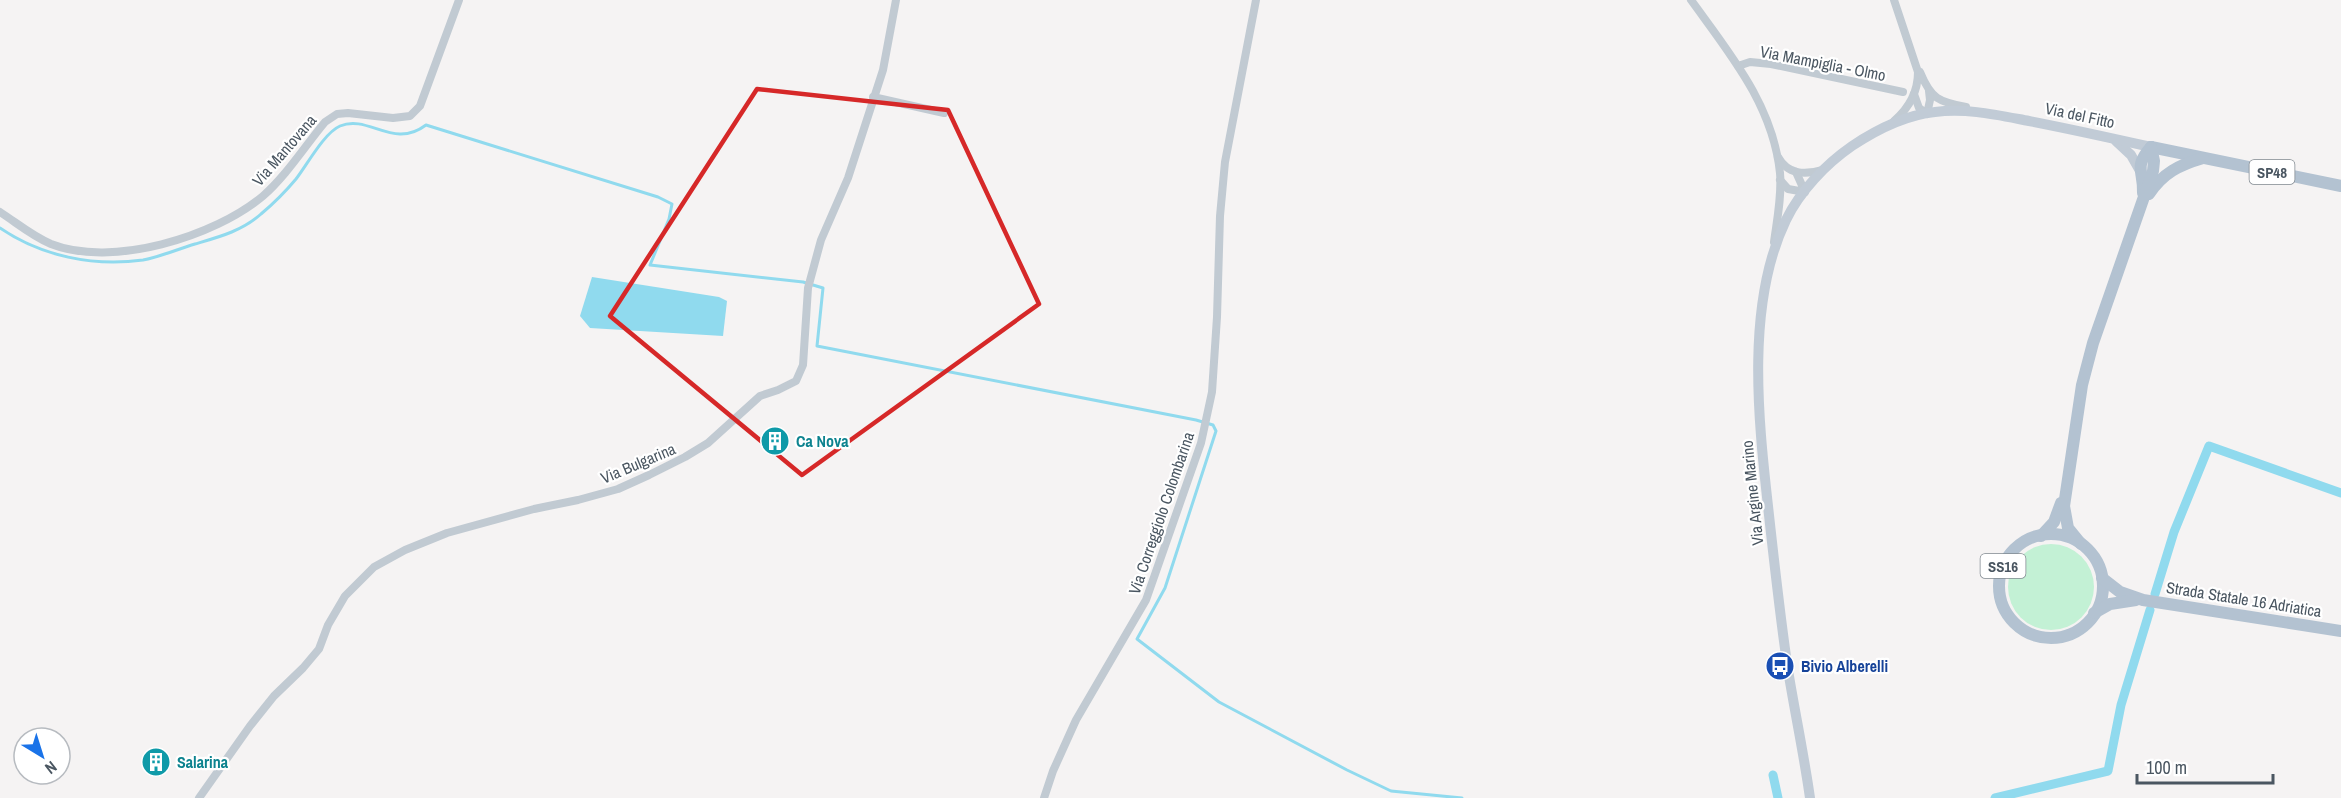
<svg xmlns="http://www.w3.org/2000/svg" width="2341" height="798" font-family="'Archivo Narrow',sans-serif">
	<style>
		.green { fill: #c3f1d5 }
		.water { fill: #90daee }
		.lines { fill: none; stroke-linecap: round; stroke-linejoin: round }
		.stream { stroke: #90daee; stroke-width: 3 }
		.canal { stroke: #90daee; stroke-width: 9 }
		.street { stroke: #c1cad2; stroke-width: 8 }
		.secondary { stroke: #c1cbd6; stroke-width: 10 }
		.primary { stroke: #b3c2d1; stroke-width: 12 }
		.marked { fill: none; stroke: #d62828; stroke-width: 4.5; stroke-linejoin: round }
		.labels { text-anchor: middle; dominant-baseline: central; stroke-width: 4.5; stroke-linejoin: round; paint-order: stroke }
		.shield { fill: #fff; stroke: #808990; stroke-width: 1.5 }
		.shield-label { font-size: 15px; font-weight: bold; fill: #4a5661 }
		.street-label { font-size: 16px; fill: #4a5661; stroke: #fff }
		.culture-label { font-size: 16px; font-weight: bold; fill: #0d838f; stroke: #fff; text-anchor: start }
		.transit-label { font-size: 16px; font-weight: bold; fill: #164399; stroke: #fff; text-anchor: start }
	</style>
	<rect width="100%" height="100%" fill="#f5f3f3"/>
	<circle class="green" cx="2051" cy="587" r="43"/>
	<path class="water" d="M 592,277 L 719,297 L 727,301 L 723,336 L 590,328 L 580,316 Z"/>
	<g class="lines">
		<path class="stream" d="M 0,228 C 41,256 93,267 143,260 C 160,257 178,249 195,244 C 219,237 242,231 261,214 C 273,204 286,191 296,179 C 307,165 324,133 340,126 C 369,114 393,150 426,125 L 658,197 L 672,204 L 669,219 L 650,265 L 803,282 L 823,288 L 817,346 L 1196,420 L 1213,425 L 1216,431 L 1165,588 L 1137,639 L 1219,702 L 1347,770 L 1391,791 L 1462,798"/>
		<g class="canal">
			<path d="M 2155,594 L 2174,532 L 2209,446 L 2341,493"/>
			<path d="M 1773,775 L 1778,798"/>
			<path d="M 1995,798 L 2108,771 L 2121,705 L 2150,610"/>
		</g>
		<g class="street">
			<path d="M 1691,0 C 1730,54 1773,105 1780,173 C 1782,196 1777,220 1774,242"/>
			<path d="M 1894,0 L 1918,72 C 1918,93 1909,108 1894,121"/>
			<path d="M 1738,66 L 1750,62 L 1771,64 L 1903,92"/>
			<path d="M 1920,72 C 1931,99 1939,102 1966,107"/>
			<path d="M 1914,94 L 1919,108 L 1927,114 L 1930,100 L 1929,91"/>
			<path d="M 873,97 L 944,113"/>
			<path d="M 1778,157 C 1788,175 1805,175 1822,170"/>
			<path d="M 1780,180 L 1788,189 L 1805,192 L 1796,172"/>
			<path d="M 0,212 C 17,223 32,236 51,244 C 112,268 214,237 263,196 C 286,176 305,146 325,122 L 337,114 L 348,113 L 393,118 L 410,116 L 420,106 L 459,0"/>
			<path d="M 199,798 L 250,726 L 274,696 L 303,668 L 319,649 L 328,625 L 345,596 L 374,567 L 405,550 L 447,533 L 534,509 L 578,500 L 618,489 L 649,475 L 685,457 L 708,443 L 760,396 L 778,390 L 796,381 L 803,365 L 808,288 L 821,240 L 848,178 L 883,70 L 896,0"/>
			<path d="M 1044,798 L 1053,771 L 1076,720 L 1146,600 L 1201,443 L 1212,392 L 1217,317 L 1220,216 L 1225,162 L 1256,0"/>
		</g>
		<g class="secondary">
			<path d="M 2116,141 L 2131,155 L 2139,169"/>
			<path d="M 1810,798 C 1804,755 1795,713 1788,670 C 1780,616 1774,561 1768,506 C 1758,417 1746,303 1786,220 C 1800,191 1826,164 1852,146 C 1876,130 1906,115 1935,112 C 1967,108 1997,115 2029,121 C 2070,129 2111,138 2151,147"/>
		</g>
		<g class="primary">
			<path d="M 2151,147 L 2341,186"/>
			<path d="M 2143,193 C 2144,170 2133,168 2151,147"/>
			<path d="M 2149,194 C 2163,173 2179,165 2203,158"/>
			<circle cx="2051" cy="586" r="52"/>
			<path d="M 2041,536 L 2054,522 L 2061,503"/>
			<path d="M 2081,544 L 2068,528 L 2064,506 L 2082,385 L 2093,343 L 2153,171 L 2154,161 L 2151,147"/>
			<path d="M 2102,578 L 2120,592 L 2143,600 L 2341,631"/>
			<path d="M 2094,613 L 2110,604 L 2136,600"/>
		</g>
	</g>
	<path class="marked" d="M 757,89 L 948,110 L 1039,304 L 802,475 L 610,316 Z"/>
	<defs>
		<g id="building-disc" transform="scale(1.5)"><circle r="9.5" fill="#0f9aa8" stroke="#fff"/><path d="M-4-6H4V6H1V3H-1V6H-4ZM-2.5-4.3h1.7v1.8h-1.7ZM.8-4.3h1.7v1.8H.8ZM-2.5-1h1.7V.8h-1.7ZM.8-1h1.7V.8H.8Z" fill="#fff"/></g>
		<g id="bus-disc" transform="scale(1.5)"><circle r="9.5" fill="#1a4fb4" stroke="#fff"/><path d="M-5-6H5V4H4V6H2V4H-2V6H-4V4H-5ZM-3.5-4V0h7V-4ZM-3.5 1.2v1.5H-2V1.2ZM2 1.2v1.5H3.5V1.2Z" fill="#fff"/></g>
	</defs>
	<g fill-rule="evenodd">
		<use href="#building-disc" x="775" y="441"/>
		<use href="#bus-disc" x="1780" y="666"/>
		<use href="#building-disc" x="156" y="762"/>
	</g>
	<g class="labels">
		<g class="shield">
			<rect x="2249.5" y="160" width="45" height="24" rx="4.5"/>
			<rect x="1980.5" y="554" width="45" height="24" rx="4.5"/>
		</g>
		<g class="shield-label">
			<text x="2272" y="172">SP48</text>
			<text x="2003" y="566">SS16</text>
		</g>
		<g class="street-label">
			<text transform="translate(1823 63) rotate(11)">Via Mampiglia - Olmo</text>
			<text transform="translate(2080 115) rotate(12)">Via del Fitto</text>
			<text transform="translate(284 150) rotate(-49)">Via Mantovana</text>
			<text transform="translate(638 463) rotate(-23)">Via Bulgarina</text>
			<text transform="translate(1752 493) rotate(-96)">Via Argine Marino</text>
			<text transform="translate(1161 513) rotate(-71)">Via Correggiolo Colombarina</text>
			<text transform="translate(2244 599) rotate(9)">Strada Statale 16 Adriatica</text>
		</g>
		<g class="culture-label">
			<text x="796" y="441">Ca Nova</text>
			<text x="177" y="762">Salarina</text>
		</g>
		<g class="transit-label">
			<text x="1801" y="666">Bivio Alberelli</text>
		</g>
	</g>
	<g transform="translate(42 756) rotate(142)"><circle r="28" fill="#ffffff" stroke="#b7bbc0" stroke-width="1.5"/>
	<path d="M0-4.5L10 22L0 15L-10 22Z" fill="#1a73e8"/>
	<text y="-9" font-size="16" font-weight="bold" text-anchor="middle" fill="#4a5661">N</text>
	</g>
	<path d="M2137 774v9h136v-9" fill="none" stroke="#4a5661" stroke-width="3"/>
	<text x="2146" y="774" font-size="18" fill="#4a5661" stroke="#ffffff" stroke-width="4.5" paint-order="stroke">100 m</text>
</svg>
